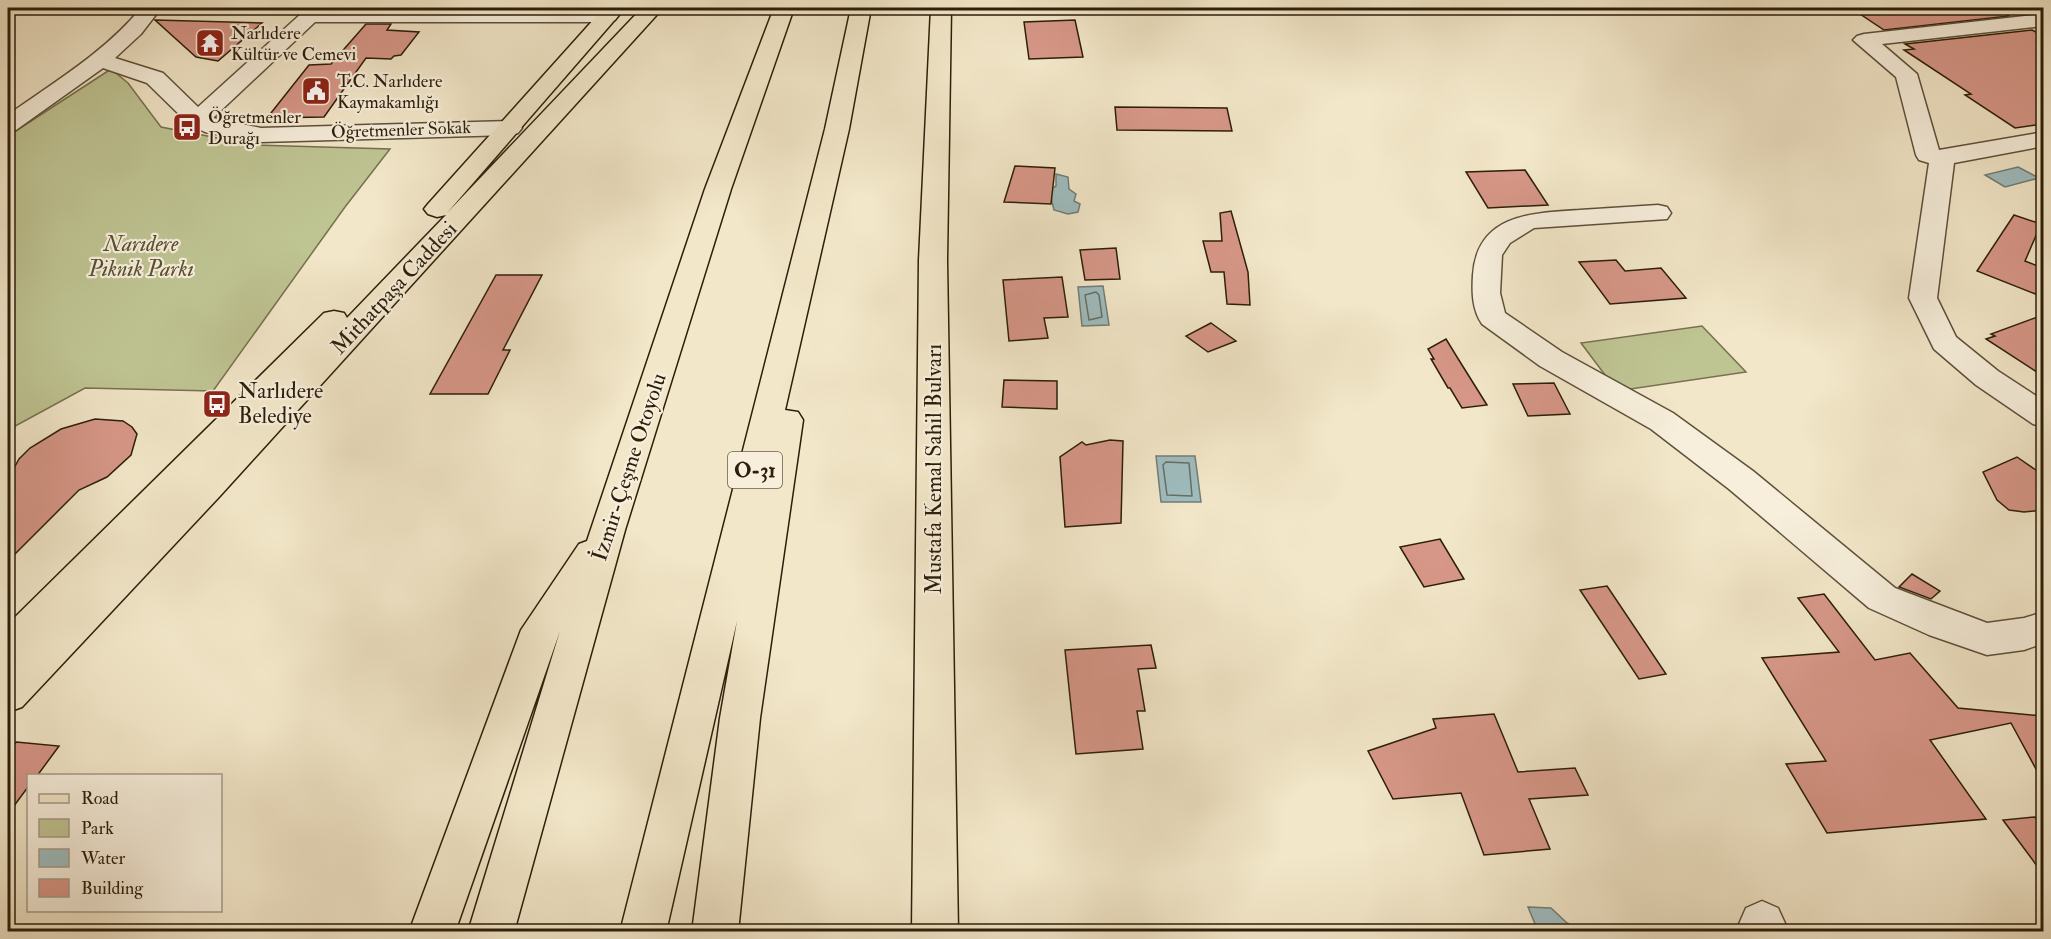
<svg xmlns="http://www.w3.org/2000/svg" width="2051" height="939" font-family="'IM FELL Double Pica',serif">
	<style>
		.green { fill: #bfc493; stroke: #76714e; stroke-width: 1.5 }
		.water { fill: #9fbdc0; stroke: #717d77; stroke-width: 1.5 }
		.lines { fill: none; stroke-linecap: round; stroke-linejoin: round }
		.shore { stroke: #666e65; stroke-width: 1.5 }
		.building { fill: #d79788; stroke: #2c1e0a; stroke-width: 1.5 }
		.minor-casing { stroke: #5e503a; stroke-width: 3 }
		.major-casing { stroke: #2c1e0a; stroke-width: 3 }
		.highway-casing { stroke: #2c1e0a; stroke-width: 3 }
		.minor { fill: #f7efdc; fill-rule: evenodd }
		.major { fill: #f2e7c9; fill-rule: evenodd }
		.highway { fill: #f2e7c9; fill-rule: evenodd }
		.labels { text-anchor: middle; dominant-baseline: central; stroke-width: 4.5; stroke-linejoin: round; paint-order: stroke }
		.far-poi-label { font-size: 18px; fill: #2c1e0a; stroke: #f7efdc; text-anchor: start }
		.far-street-label { font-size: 18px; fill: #2c1e0a; stroke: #f7efdc }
		.shield { fill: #f7efdc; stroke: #695d49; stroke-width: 1.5 }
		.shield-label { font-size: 21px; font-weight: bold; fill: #2c1e0a }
		.park-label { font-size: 22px; font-style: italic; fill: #585033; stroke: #f7efdc }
		.street-label { font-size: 22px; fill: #2c1e0a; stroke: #f7efdc }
		.poi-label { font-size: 22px; fill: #2c1e0a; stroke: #f7efdc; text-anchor: start }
	</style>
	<rect width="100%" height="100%" fill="#f2e7c9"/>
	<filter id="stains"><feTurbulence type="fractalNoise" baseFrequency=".00333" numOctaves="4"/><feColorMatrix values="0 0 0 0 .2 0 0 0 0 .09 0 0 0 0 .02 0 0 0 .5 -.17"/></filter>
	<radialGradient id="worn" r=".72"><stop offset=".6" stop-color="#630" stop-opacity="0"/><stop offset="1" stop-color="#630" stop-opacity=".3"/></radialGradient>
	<g class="green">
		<path d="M 111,69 L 128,83 L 161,127 L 254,145 L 390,149 L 345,207 L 213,391 L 85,388 L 8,430 L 8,136 Z"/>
		<path d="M 1702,326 L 1746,372 L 1617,391 L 1581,343 Z"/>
	</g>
	<g class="water">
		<path d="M 2018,167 L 2039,178 L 2005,187 L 1985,175 Z"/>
		<path d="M 1056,174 L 1068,177 L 1069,189 L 1076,194 L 1074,201 L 1080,204 L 1078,212 L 1068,214 L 1054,210 L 1049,190 L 1056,186 Z"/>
		<path d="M 1103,286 L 1109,325 L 1082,326 L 1078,287 Z"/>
		<path d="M 1156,456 L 1195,456 L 1201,502 L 1161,502 Z"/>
		<path d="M 1528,907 L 1551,908 L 1567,923 L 1581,931 L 1538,931 Z"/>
	</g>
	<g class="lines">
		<g class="shore">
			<path d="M 1096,292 L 1099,295 L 1102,317 L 1089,320 L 1085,295 Z"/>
			<path d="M 1166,462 L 1189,463 L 1192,496 L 1167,495 L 1163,465 Z"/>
		</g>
	</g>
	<g class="building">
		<path d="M 1851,8 L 1996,8 L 2009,16 L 1884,30 Z"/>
		<path d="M 155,20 L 262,23 L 218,61 L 196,57 Z"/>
		<path d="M 1075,20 L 1083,57 L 1029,59 L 1024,22 Z"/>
		<path d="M 366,24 L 391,24 L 387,30 L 419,32 L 401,55 L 394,56 L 391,59 L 366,58 L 324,117 L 267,118 L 309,65 L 331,64 Z"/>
		<path d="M 2032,30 L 2043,36 L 2043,124 L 2015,128 L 1965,95 L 1971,94 L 1904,50 L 1914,49 L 1905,44 Z"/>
		<path d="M 1115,107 L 1227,108 L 1232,131 L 1117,130 Z"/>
		<path d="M 1015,166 L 1055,168 L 1051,204 L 1004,202 Z"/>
		<path d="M 1525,170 L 1548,205 L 1488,208 L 1466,172 Z"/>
		<path d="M 1231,211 L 1248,272 L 1250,305 L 1227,304 L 1224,272 L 1211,272 L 1203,241 L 1222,241 L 1220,213 Z"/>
		<path d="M 2014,215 L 2041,224 L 2025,261 L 2043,268 L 2043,297 L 1977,271 Z"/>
		<path d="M 1116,248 L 1120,279 L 1085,280 L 1080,250 Z"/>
		<path d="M 1616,260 L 1625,271 L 1661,268 L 1686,298 L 1610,304 L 1579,262 Z"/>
		<path d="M 496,275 L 542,275 L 503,350 L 510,350 L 488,394 L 430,394 Z"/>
		<path d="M 1062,277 L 1068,317 L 1044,318 L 1048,338 L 1009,341 L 1003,280 Z"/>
		<path d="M 2043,315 L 2043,376 L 1986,339 L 1995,336 L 1991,334 Z"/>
		<path d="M 1211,323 L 1236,341 L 1208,352 L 1186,336 Z"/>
		<path d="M 1446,339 L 1457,357 L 1487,405 L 1462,408 L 1450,388 L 1448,388 L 1431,359 L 1434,359 L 1428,349 Z"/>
		<path d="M 1004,380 L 1057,381 L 1057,409 L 1002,407 Z"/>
		<path d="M 1554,383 L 1570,414 L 1528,416 L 1513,384 Z"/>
		<path d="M 95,419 L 123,421 L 132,427 L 137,434 L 131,455 L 107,477 L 79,490 L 8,561 L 8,501 L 13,470 L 19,459 L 30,448 L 61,429 Z"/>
		<path d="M 1110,440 L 1123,441 L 1121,523 L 1065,527 L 1060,457 L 1082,442 L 1086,445 Z"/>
		<path d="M 2017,457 L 2043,475 L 2043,510 L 2024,512 L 2009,510 L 1997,500 L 1983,472 Z"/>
		<path d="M 1440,539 L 1464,579 L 1424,587 L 1400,547 Z"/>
		<path d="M 1912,574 L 1940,591 L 1931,599 L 1899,587 Z"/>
		<path d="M 1607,586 L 1666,674 L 1639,679 L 1580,590 Z"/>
		<path d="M 1824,594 L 1875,660 L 1910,653 L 1958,708 L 2043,716 L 2043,782 L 2011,723 L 1930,740 L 1986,819 L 1827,833 L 1786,764 L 1826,761 L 1762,658 L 1839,652 L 1798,598 Z"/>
		<path d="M 1151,645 L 1156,668 L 1138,669 L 1145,711 L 1137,711 L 1143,749 L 1076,754 L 1065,650 Z"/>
		<path d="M 1494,714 L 1518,772 L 1575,768 L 1588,795 L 1529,799 L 1550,849 L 1484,855 L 1461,793 L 1393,799 L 1368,751 L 1436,728 L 1433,719 Z"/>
		<path d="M 16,742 L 59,746 L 37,776 L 28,776 L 28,787 L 8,814 L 8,753 Z"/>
		<path d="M 2035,817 L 2043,828 L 2043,874 L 2003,820 Z"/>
	</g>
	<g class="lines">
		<g class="minor-casing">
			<g id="minor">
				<path d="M 141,8 L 161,8 L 141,34 L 115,58 L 163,73 L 198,107 L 303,12 L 310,10 L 608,10 L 615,12 L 618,16 L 615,20 L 608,22 L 315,22 L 213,118 L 261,128 L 510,121 L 518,123 L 522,128 L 518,133 L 510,135 L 261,142 L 205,132 L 190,125 L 147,83 L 103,68 L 16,130 L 8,132 L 8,115 C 54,82 105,52 141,8 Z"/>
				<path d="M 2044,14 L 2044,26 L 1882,44 L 1917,74 L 1939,150 L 2044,132 L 2044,146 L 1954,163 L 1937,298 L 1956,337 L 1998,371 L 2044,401 L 2044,427 L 2033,424 L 1976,385 L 1934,349 L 1909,298 L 1929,163 L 1919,160 L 1916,155 L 1896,77 L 1853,40 L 1857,36 L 1864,34 Z"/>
				<path d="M 1658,205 L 1667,207 L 1671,213 L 1667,219 L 1534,228 L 1510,243 L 1502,255 L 1500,293 L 1505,313 L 1562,352 L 1673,413 L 1753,471 L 1895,588 L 1987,623 L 2024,618 L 2044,612 L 2044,643 L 2024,650 L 1987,655 L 1929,635 L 1869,608 L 1729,489 L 1651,429 L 1540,366 L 1482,324 C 1472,309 1472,292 1473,275 C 1477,214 1532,213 1580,210 C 1606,208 1632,207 1658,205 Z"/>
				<path d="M 1762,901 L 1778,908 L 1789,932 L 1742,932 L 1739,924 L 1746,908 Z"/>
			</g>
		</g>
		<g class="major-casing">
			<g id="major">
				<path d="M 604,8 L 625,8 L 447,213 L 642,8 L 663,8 L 219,497 L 22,707 L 8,712 L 8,669 L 16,661 L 8,664 L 8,624 L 324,313 L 334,311 L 344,313 L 347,318 L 446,215 L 437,217 L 428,214 L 424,209 L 428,204 Z"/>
				<path d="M 931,8 L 951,8 L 947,260 L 958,932 L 912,932 L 919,260 Z"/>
			</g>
		</g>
		<g class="highway-casing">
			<g id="highway">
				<path d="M 774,8 L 794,8 L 731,189 L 625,530 L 514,932 L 468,932 L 560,631 L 455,932 L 409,932 L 521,630 L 579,544 L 587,541 L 705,189 Z"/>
				<path d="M 851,8 L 871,8 L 849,129 L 785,410 L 798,412 L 803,420 L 760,718 L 738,932 L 692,932 L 720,718 L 737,621 L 666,932 L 620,932 L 825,129 Z"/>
			</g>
		</g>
		<use href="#minor" class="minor"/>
		<use href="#major" class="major"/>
		<use href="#highway" class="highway"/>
	</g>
	<defs>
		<g id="temple-square" transform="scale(1.5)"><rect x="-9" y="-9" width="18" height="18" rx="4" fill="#8f2418" stroke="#f7efdc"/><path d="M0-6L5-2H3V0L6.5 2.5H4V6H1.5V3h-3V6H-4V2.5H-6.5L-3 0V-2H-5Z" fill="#fff"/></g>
		<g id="civic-square" transform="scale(1.5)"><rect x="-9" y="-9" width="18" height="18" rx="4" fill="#8f2418" stroke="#f7efdc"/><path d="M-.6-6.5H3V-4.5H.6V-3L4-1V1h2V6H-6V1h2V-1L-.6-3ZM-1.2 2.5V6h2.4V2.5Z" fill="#fff"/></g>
		<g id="bus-square" transform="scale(1.5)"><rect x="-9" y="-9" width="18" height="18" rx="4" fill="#8f2418" stroke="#f7efdc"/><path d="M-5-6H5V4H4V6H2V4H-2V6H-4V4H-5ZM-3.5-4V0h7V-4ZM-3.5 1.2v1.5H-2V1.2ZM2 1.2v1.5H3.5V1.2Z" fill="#fff"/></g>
	</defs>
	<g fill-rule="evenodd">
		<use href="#temple-square" x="210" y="43"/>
		<use href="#civic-square" x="316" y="91"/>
		<use href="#bus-square" x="187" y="127"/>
		<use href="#bus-square" x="217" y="404"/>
	</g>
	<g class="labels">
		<g class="far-poi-label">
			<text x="231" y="33">Narlıdere<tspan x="231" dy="21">Kültür ve Cemevi</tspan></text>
			<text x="337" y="81">T.C. Narlıdere<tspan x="337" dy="21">Kaymakamlığı</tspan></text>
			<text x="208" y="117">Öğretmenler<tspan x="208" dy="21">Durağı</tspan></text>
		</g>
		<g class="far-street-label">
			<text transform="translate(401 130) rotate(-2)">Öğretmenler Sokak</text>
		</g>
		<rect class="shield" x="728" y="452" width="54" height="36" rx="4.5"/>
		<g class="shield-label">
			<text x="755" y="470">O-31</text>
		</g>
		<g class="park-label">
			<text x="141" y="244">Narıdere<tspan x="141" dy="25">Piknik Parkı</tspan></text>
		</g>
		<g class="street-label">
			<text transform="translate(394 288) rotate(-47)">Mithatpaşa Caddesi</text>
			<text transform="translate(629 467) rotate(-72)">İzmir-Çeşme Otoyolu</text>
			<text transform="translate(934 469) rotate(-90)">Mustafa Kemal Sahil Bulvarı</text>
		</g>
		<g class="poi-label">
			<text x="238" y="391">Narlıdere<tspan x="238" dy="25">Belediye</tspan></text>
		</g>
	</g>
	<rect width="2051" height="939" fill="none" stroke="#f2e7c9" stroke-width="30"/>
	<rect x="9" y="9" width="2033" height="921" fill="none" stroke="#2c1e0a" stroke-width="3"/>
	<rect x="15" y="15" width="2021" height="909" fill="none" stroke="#2c1e0a" stroke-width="1.5"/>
	<rect x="27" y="774" width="195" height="138" fill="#f7efdc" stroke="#a69b88" stroke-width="1.5"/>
	<rect x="39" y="794" width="30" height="9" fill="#f2e7c9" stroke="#a69b88" stroke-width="1.5"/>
	<text x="81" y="804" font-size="18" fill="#2c1e0a">Road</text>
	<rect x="39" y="819" width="30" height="18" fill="#bfc493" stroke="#a69b88" stroke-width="1.5"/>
	<text x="81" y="834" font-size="18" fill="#2c1e0a">Park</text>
	<rect x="39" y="849" width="30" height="18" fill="#9fbdc0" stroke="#a69b88" stroke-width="1.5"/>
	<text x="81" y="864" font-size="18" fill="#2c1e0a">Water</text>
	<rect x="39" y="879" width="30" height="18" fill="#d79788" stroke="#a69b88" stroke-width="1.5"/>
	<text x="81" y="894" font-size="18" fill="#2c1e0a">Building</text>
	<rect width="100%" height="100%" filter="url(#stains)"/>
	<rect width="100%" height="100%" fill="url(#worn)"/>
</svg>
